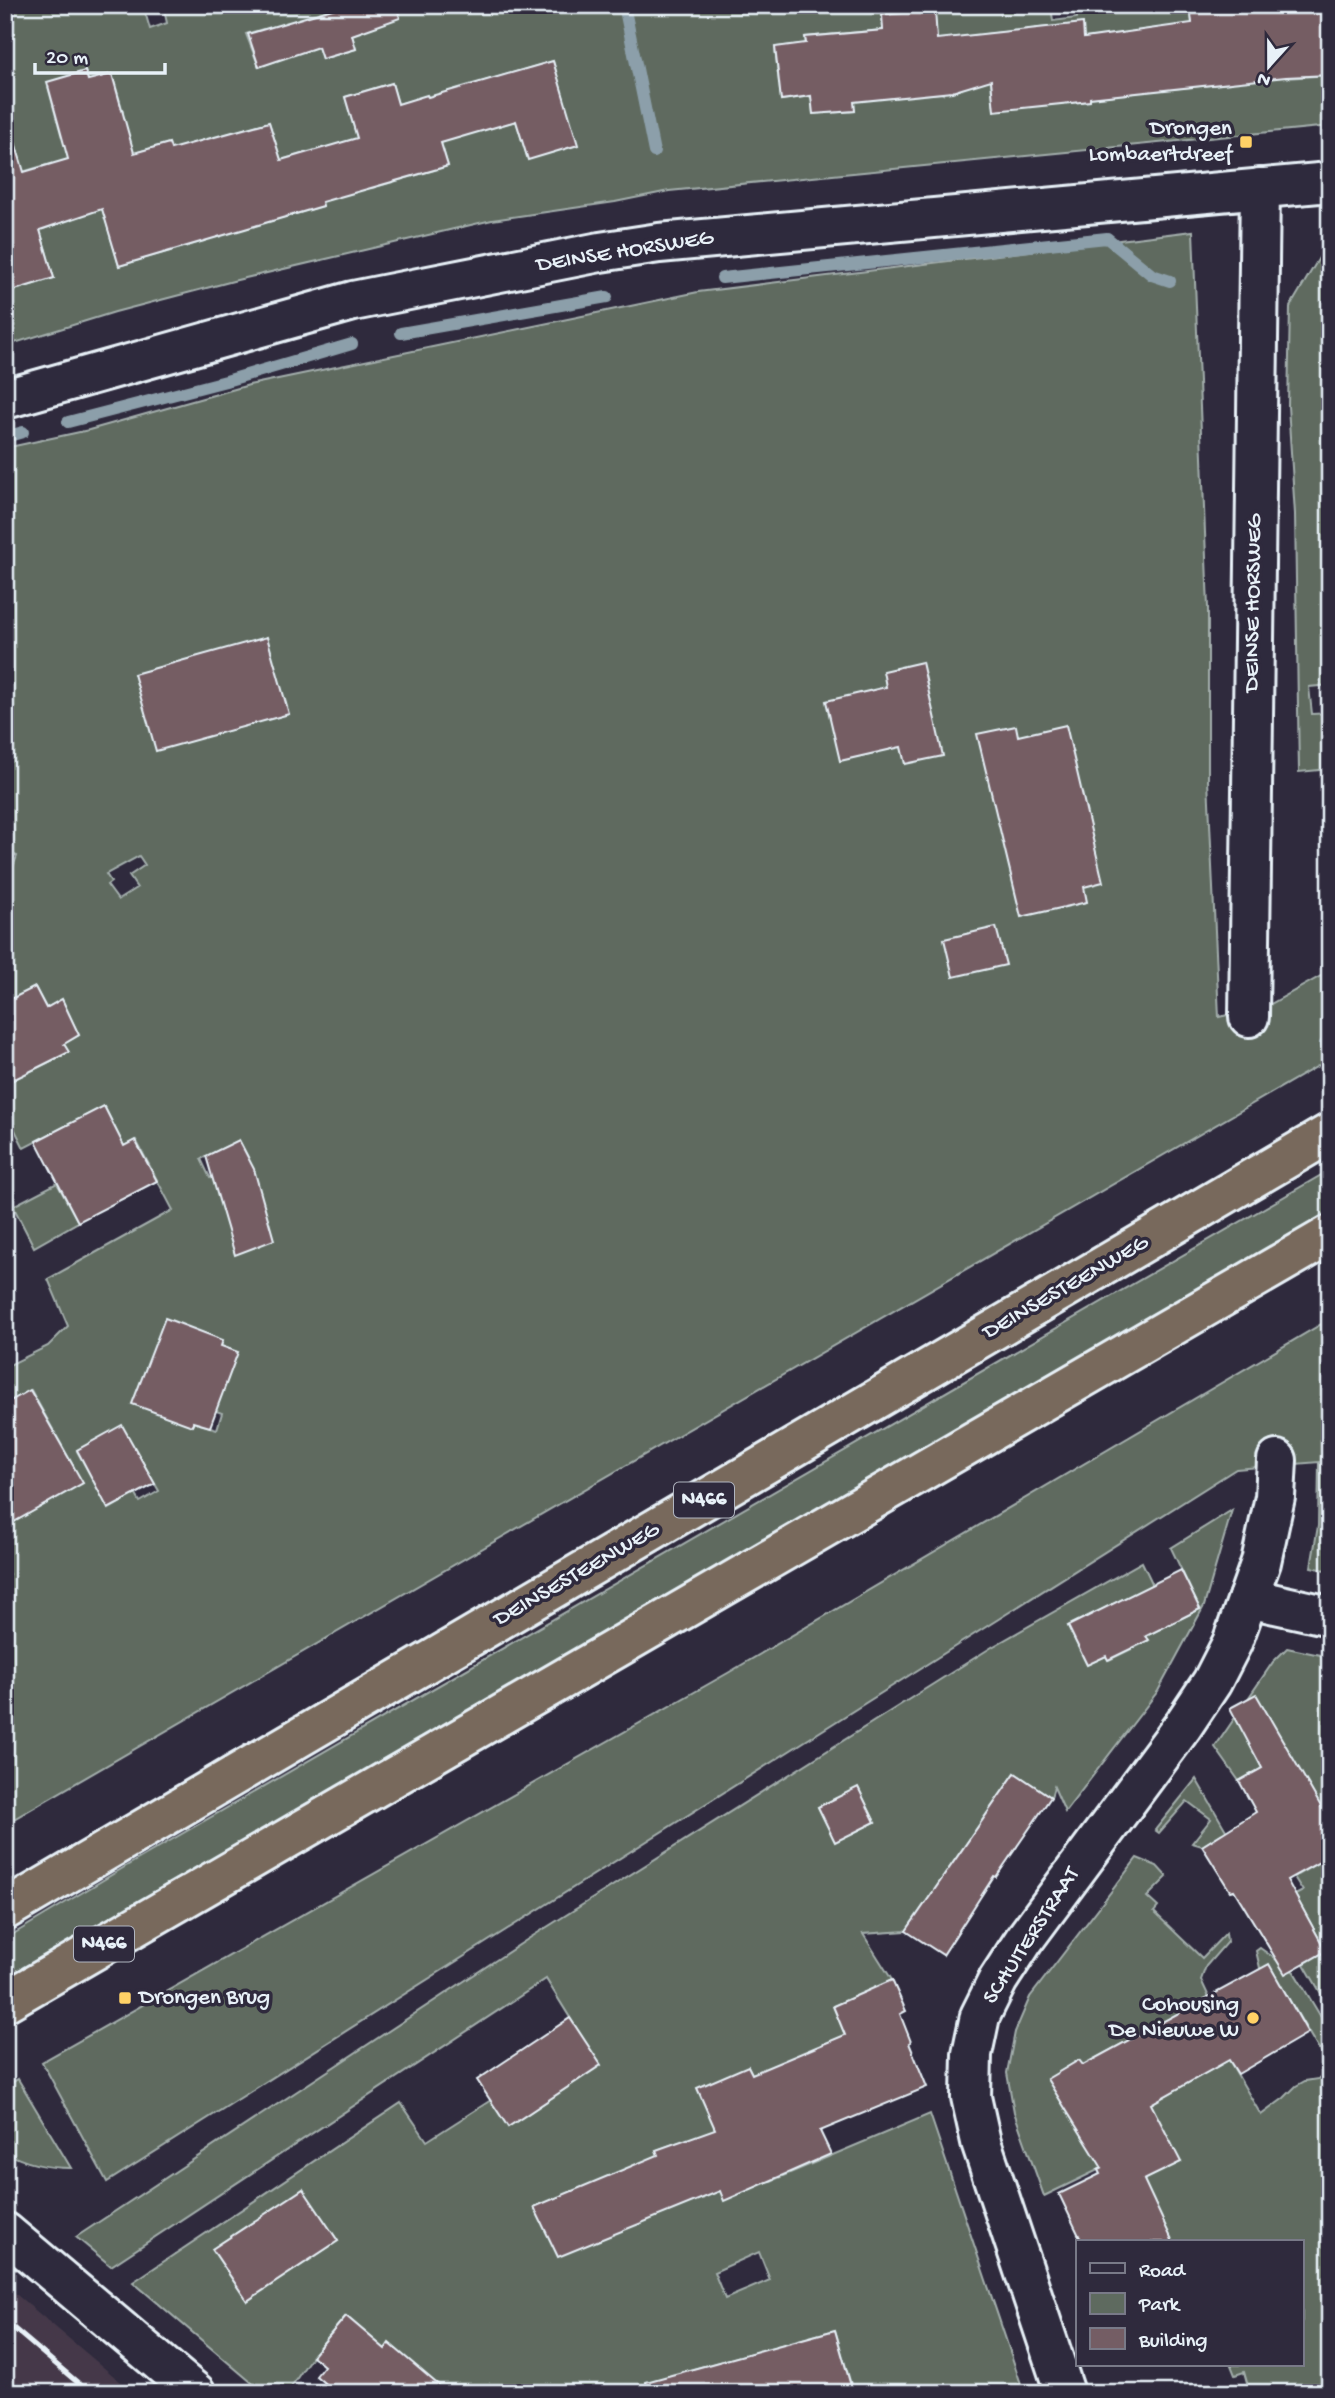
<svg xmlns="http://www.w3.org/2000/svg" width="1335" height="2398" font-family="'Gochi Hand',sans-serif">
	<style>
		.built { fill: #443949 }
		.green { fill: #5e6a5f; stroke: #a3aeac; stroke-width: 2; fill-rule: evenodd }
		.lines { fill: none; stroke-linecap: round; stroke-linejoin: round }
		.stream { stroke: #8c9faa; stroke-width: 12 }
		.building { fill: #745d64; stroke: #e8f1f8; stroke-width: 2 }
		.minor-casing { stroke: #e8f1f8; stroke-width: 44 }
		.highway-casing { stroke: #e8f1f8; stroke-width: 44 }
		.minor { stroke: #2f2a3d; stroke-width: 38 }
		.highway { stroke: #78695c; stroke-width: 38 }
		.rail { stroke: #e8f1f8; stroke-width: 5 }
		.poi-dot { fill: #ffd166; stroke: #2f2a3d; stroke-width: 2.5 }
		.labels { text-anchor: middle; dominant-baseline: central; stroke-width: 7; stroke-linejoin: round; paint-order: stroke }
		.shield { fill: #2f2a3d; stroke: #b0b5c0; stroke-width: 2 }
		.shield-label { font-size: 21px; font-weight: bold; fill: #e8f1f8 }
		.poi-label { font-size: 23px; fill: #e8f1f8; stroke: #2f2a3d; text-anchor: end }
		.street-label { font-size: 23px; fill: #e8f1f8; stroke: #2f2a3d }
	</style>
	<rect width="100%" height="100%" fill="#2f2a3d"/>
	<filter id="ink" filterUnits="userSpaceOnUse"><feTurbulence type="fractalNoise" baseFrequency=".0143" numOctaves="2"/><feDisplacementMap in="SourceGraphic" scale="14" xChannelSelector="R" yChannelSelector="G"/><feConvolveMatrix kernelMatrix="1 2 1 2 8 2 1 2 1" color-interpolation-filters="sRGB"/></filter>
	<g filter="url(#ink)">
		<path class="built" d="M 5,2285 L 134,2393 L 5,2393 Z"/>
		<g class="green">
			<path d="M 5,5 L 143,5 L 150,29 L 167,23 L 163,5 L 1051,5 L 1053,21 L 1077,18 L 1076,5 L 1190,5 L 1192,23 L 1140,92 L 1230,83 L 1222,5 L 1279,5 L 1286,78 L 1330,75 L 1330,126 L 669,191 L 615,202 L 492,220 L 237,280 L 115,312 L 5,346 L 5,293 L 54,278 L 40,230 L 63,222 L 46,165 L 5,177 ZM 343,6 L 356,49 L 322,59 L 309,16 ZM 934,11 L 943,94 L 941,93 L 854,101 L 855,111 L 813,114 L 805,37 L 883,30 ZM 1082,23 L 1090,100 L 994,110 L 986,34 ZM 263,29 L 276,61 L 259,67 L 246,34 ZM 800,44 L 805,97 L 781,100 L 775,47 ZM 553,61 L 577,145 L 528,159 L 516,121 L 494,127 L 481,82 ZM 85,71 L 96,108 L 57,120 L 47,83 ZM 112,74 L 123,112 L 107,118 L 96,78 ZM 392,83 L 398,104 L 427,96 L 448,166 L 372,188 L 345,97 ZM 269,122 L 281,160 L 308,152 L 323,206 L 249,227 L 220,136 ZM 169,143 L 173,157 L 180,155 L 204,241 L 119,266 L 87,156 L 131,154 Z"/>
			<path d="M 1193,231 L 1208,608 L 1208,780 L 1219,1017 L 1267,1006 L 1330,971 L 1330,1059 L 5,1824 L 5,1576 L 9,1574 L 5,1567 L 5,1527 L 74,1467 L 31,1390 L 5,1404 L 5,1367 L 48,1346 L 68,1326 L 48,1279 L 173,1210 L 136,1140 L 124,1146 L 104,1106 L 24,1148 L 9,1118 L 5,1120 L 5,1070 L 11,1081 L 68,1053 L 64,1044 L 79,1035 L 62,1000 L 46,1008 L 35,987 L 5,1002 L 5,889 L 17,856 L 5,851 L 5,448 L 89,430 L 249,385 L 698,292 ZM 139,856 L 145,865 L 129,876 L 137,888 L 118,900 L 107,885 L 111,882 L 106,874 ZM 239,1140 L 249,1159 L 210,1178 L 201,1159 ZM 223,1340 L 221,1346 L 237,1352 L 211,1409 L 222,1413 L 217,1429 L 193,1422 L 192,1425 ZM 96,1440 L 128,1498 L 109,1509 L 77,1451 ZM 138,1454 L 159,1491 L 140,1502 L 119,1465 Z"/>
			<path d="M 1326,246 L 1330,246 L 1330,685 L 1309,687 L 1312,714 L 1330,713 L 1330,769 L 1299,772 L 1295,514 L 1288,406 L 1290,307 Z"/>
			<path d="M 1330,1170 L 1330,1216 L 5,1980 L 5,1939 L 128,1865 Z"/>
			<path d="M 57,1183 L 78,1222 L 34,1247 L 13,1206 Z"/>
			<path d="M 1330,1319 L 1330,1571 L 1311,1567 L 1318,1526 L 1319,1462 L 1236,1469 L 107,2182 L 42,2062 L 728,1673 Z"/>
			<path d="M 1232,1510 L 1204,1606 L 1158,1691 L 1065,1812 L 1054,1787 L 1051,1797 L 1015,1773 L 906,1931 L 863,1934 L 892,1980 L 833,2006 L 849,2044 L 752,2074 L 748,2066 L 766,2183 L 930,2114 L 1024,2393 L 847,2393 L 853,2391 L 835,2330 L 686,2371 L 648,2393 L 640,2386 L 634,2393 L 447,2393 L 389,2344 L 385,2349 L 346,2316 L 312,2356 L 287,2393 L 264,2393 L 133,2282 L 401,2103 L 427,2141 L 491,2100 L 509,2126 L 600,2066 L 546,1979 L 111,2266 L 76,2237 L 528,1939 L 992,1647 L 1142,1562 L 1153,1585 L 1068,1626 L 1087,1665 L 1106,1656 L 1109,1660 L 1148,1641 L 1146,1636 L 1200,1609 L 1171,1548 ZM 858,1788 L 875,1822 L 835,1842 L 818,1807 ZM 679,2142 L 702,2198 L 670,2184 L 656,2150 ZM 303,2190 L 338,2241 L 247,2301 L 212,2249 ZM 759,2252 L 770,2280 L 725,2299 L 714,2272 Z"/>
			<path d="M 1287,1648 L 1330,1657 L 1330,1822 L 1256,1756 L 1262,1768 L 1239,1781 L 1215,1747 L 1273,1662 Z"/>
			<path d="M 1196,1779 L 1304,1964 L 1326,1951 L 1295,1895 L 1303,1891 L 1294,1877 L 1330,1856 L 1330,2009 L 1304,1964 L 1279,1950 L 1221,1834 L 1202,1846 L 1192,1843 L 1211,1819 L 1187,1801 L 1159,1833 L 1155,1830 Z"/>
			<path d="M 1137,1858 L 1157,1866 L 1167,1877 L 1147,1897 L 1158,1907 L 1154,1912 L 1202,1958 L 1226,1933 L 1227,1942 L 1206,1966 L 1201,1980 L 1209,1997 L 1083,2065 L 1079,2060 L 1048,2079 L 1149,2105 L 1229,2060 L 1261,2115 L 1284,2098 L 1296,2086 L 1305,2081 L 1318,2079 L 1330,2067 L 1330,2393 L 1250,2393 L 1244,2372 L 1235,2375 L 1231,2365 L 1302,2365 L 1302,2242 L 1173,2242 L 1127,2187 L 1180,2162 L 1137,2151 L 1044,2196 L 1014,2112 L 1007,2073 L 1015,2032 L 1030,1997 Z"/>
			<path d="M 1260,1948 L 1294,1972 L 1330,2032 L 1330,2047 L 1319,2050 L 1280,1984 L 1267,1990 L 1263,1981 L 1256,1951 Z"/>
			<path d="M 18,2079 L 71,2168 C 47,2168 26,2164 5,2152 L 5,2087 Z"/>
		</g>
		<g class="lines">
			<g class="stream">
				<path d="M 624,5 L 654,152"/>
				<path d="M 722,278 L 1107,238 L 1152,275 L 1170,281"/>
				<path d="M 401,333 L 607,297"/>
				<path d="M 68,422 L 226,381 L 352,344"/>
				<path d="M 5,437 L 23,432"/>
				<path d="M 1325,1044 L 1330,1041"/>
			</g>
		</g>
		<g class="building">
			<path d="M 346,5 L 396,5 L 400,18 L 352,35 L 356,49 L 322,59 L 318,47 L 259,67 L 248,34 Z"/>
			<path d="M 1190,5 L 1330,5 L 1330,75 L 1286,77 L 1090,98 L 1090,101 L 994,111 L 991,80 L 952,92 L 854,102 L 855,111 L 813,114 L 811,96 L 781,100 L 775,47 L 806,43 L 805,37 L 883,30 L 882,15 L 935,10 L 937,39 L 1083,23 L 1084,38 L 1192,23 Z"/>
			<path d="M 553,61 L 578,145 L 528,160 L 516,121 L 441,143 L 448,166 L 322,202 L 323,206 L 119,266 L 102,209 L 40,230 L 54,278 L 5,293 L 5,143 L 15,142 L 24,172 L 68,159 L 47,82 L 85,71 L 88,80 L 112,74 L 134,153 L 169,143 L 171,149 L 269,122 L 281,160 L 357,138 L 345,97 L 392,83 L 398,104 L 427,95 L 428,97 Z"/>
			<path d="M 267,637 L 289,714 L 156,751 L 134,674 Z"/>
			<path d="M 922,662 L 943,756 L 905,764 L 901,747 L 840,761 L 826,701 L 886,687 L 883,671 Z"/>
			<path d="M 1066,725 L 1103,882 L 1084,887 L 1087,902 L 1021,917 L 977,734 L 1016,726 L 1018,736 Z"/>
			<path d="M 996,927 L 1006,965 L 953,977 L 944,939 Z"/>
			<path d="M 35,987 L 46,1008 L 62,999 L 79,1035 L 64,1044 L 69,1052 L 5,1084 L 5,1002 Z"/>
			<path d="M 104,1106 L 124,1146 L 135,1140 L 157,1181 L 78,1222 L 36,1141 Z"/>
			<path d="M 239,1140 L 254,1169 L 274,1240 L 235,1255 L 206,1156 Z"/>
			<path d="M 165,1318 L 223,1340 L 221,1346 L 238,1352 L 210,1427 L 193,1422 L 192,1426 L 132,1404 Z"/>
			<path d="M 30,1390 L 83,1483 L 5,1527 L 5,1404 Z"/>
			<path d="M 122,1425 L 155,1484 L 108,1509 L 77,1450 Z"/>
			<path d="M 1181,1570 L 1200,1609 L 1146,1636 L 1149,1640 L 1108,1660 L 1106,1656 L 1087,1665 L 1068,1626 Z"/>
			<path d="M 1256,1694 L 1330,1822 L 1330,1856 L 1287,1880 L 1326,1951 L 1285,1974 L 1234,1890 L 1230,1891 L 1202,1846 L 1256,1812 L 1239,1781 L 1262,1768 L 1230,1708 Z"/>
			<path d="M 1015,1773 L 1051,1797 L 996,1877 L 994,1876 L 943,1955 L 906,1931 Z"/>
			<path d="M 858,1787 L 875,1822 L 835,1842 L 818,1807 Z"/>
			<path d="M 1269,1964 L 1308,2033 L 1238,2074 L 1229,2060 L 1151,2104 L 1181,2162 L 1144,2180 L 1173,2242 L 1082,2242 L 1059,2194 L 1100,2174 L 1098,2170 L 1102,2168 L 1047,2079 L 1079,2060 L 1083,2065 Z"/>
			<path d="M 892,1980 L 906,2011 L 900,2014 L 911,2042 L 909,2043 L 927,2087 L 820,2131 L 831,2154 L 724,2201 L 720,2191 L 558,2257 L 534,2207 L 658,2155 L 656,2150 L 715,2129 L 697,2088 L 748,2066 L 752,2074 L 845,2035 L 833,2006 Z"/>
			<path d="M 570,2018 L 601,2065 L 508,2127 L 477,2080 Z"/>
			<path d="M 303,2189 L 338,2241 L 247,2301 L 212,2249 Z"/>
			<path d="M 346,2316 L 385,2349 L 389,2343 L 448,2393 L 336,2393 L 316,2376 L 324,2366 L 312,2356 Z"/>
			<path d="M 835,2330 L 853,2393 L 647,2393 L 646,2382 Z"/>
		</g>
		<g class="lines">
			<g class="minor-casing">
				<g id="minor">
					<path d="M 5,399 L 353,301 L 600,252 L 659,243 L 1330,182"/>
					<path d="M 1249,1017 L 1260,188"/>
					<path d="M 1248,1598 L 1330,1616"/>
					<path d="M 5,2232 L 196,2393"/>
					<path d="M 1065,2393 L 981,2142 L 971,2097 L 972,2054 L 980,2016 L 998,1980 L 1024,1940 L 1182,1727 L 1212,1682 L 1232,1643 L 1261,1562 L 1275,1497 L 1277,1460"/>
				</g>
			</g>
			<g class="highway-casing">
				<g id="highway">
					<path d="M 5,1910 L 1330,1133"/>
					<path d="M 5,2002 L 1330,1235"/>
				</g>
			</g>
			<use href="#minor" class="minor"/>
			<use href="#highway" class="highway"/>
			<g class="rail">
				<path d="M 5,2321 L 90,2393"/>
				<path d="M 5,2384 L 15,2393"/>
			</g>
		</g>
	</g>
	<g class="poi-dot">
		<rect x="1239" y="135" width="14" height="14" rx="3.5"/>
		<rect x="118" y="1991" width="14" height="14" rx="3.5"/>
		<circle cx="1253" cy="2018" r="7"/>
	</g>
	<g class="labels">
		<g class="shield">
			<rect x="674" y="1482.5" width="60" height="35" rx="5"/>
			<rect x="74" y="1926.5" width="60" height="35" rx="5"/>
		</g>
		<g class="shield-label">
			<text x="704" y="1500">N466</text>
			<text x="104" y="1944">N466</text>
		</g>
		<g class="poi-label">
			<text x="1232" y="129">Drongen<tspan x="1232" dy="26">Lombaertdreef</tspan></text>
			<text x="139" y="1998" text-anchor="start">Drongen Brug</text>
			<text x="1239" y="2005">Cohousing<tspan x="1239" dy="26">De Nieuwe W</tspan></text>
		</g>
		<g class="street-label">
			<text transform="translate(625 252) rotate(-9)">DEINSE HORSWEG</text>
			<text transform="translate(1254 603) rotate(-89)">DEINSE HORSWEG</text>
			<text transform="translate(1066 1288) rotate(-30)">DEINSESTEENWEG</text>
			<text transform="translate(577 1575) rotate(-30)">DEINSESTEENWEG</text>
			<text transform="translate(1032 1936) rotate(-57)">SCHUITERSTRAAT</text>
		</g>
	</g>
	<rect width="1335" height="2398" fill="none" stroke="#2f2a3d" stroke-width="28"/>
	<rect x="14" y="14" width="1307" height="2370" fill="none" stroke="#e8f1f8" stroke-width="2.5" filter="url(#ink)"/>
	<rect x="1076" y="2240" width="228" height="126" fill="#2f2a3d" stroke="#797a88" stroke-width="2"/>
	<rect x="1090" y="2263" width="35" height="10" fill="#2f2a3d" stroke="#797a88" stroke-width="2"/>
	<text x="1139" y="2276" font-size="21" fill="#e8f1f8">Road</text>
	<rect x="1090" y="2293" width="35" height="21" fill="#5e6a5f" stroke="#797a88" stroke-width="2"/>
	<text x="1139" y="2310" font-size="21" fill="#e8f1f8">Park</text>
	<rect x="1090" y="2328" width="35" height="21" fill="#745d64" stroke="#797a88" stroke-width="2"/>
	<text x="1139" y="2346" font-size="21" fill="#e8f1f8">Building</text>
	<g transform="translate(1269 66) rotate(201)" stroke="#2f2a3d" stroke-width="5" paint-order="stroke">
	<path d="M0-5L12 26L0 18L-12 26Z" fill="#e8f1f8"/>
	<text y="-10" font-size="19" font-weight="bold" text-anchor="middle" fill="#e8f1f8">N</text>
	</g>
	<path d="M35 63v10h130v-10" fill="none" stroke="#e8f1f8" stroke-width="3.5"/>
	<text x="46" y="63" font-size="21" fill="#e8f1f8" stroke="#2f2a3d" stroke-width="5" paint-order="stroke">20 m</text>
</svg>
